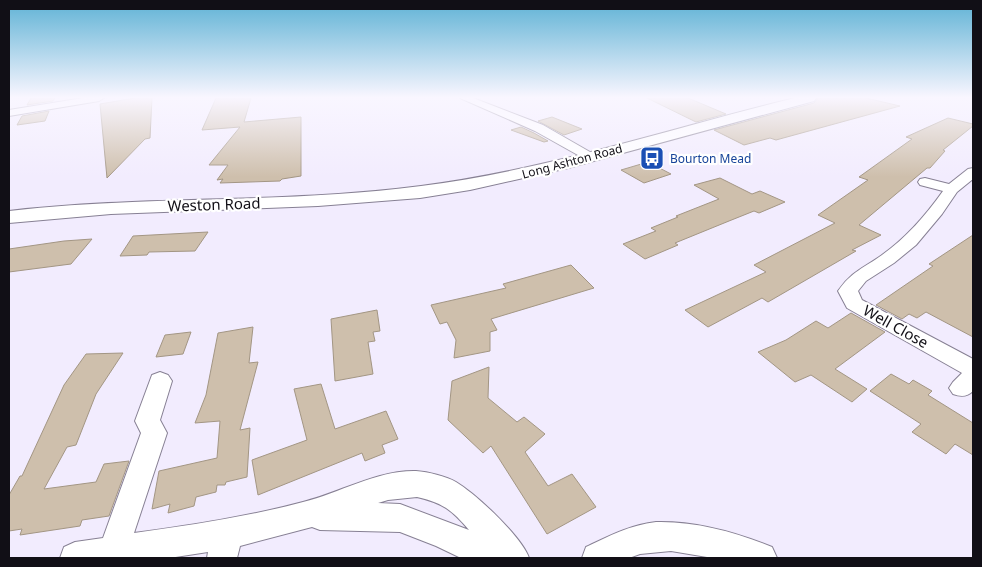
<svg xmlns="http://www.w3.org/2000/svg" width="982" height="567" font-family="'Noto Sans',sans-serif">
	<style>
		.building { fill: #cebfac; stroke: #a39684 }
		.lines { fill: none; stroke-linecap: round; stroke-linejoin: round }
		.minor-casing { stroke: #878094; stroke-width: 2 }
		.tertiary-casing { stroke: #878094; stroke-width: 2 }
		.minor { fill: #fff; fill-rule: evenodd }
		.tertiary { fill: #fff; fill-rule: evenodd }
		.labels { text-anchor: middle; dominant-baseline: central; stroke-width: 4.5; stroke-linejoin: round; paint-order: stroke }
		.far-transit-label { font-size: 12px; fill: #164399; stroke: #fff; text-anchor: start }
		.far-street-label { font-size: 12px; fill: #110f16; stroke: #fff }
		.street-label { font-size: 15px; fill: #110f16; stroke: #fff }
	</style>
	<rect width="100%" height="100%" fill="#f2ecfe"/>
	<g class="building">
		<path d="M 31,98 L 55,98 L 53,101 L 27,105 Z"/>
		<path d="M 135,98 L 152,98 L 150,138 L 145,139 L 107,178 L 100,104 Z"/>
		<path d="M 216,98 L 251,98 L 244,122 L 301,117 L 301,176 L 282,179 L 280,181 L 220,183 L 223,179 L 217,180 L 228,165 L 209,165 L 240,127 L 202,130 Z"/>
		<path d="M 647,98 L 688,98 L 726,114 L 696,122 Z"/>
		<path d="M 818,98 L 866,98 L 900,106 L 776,140 L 770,138 L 744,145 L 714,130 L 814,103 Z"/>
		<path d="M 49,111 L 45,121 L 17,125 L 22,116 Z"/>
		<path d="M 552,117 L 582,129 L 564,135 L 538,121 Z"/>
		<path d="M 948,118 L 973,124 L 973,126 L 943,150 L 945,151 L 930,168 L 927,168 L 859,225 L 881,235 L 852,250 L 856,251 L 768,302 L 762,298 L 708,327 L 685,310 L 766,272 L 754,265 L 835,223 L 818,215 L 868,180 L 859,177 L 912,139 L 906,137 Z"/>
		<path d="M 521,127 L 534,133 L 548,141 L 544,142 L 511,130 Z"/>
		<path d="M 648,162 L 671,174 L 644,183 L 621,170 Z"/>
		<path d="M 720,178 L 752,194 L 760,191 L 785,202 L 759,213 L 754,211 L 729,221 L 675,243 L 678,245 L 645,259 L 623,244 L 656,231 L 651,228 L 678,217 L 676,216 L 719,199 L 694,185 Z"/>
		<path d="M 208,232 L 195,251 L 149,252 L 147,255 L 120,256 L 133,236 Z"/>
		<path d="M 973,235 L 973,337 L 926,312 L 917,318 L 909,314 L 902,319 L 876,305 L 933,266 L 929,264 Z"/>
		<path d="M 92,239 L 71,264 L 9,272 L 9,249 L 64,241 Z"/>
		<path d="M 571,265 L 594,288 L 491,319 L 497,330 L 490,332 L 490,351 L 454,358 L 456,340 L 447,322 L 440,324 L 431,305 L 506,288 L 503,284 Z"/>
		<path d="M 377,310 L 380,331 L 373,332 L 375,341 L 368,342 L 373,374 L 335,381 L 331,319 Z"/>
		<path d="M 851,313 L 885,332 L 835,369 L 867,389 L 852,402 L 811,375 L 795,382 L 758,352 L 786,340 L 816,321 L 828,328 Z"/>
		<path d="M 253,327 L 249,363 L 258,362 L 240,430 L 250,428 L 247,477 L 226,482 L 225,485 L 217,485 L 216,492 L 196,497 L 194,506 L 168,513 L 170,504 L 152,509 L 159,471 L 217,458 L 220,421 L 195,423 L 206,395 L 218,333 Z"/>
		<path d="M 191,332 L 183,354 L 156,357 L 165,335 Z"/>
		<path d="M 123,353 L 96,394 L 76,445 L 67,447 L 44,489 L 96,482 L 104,464 L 129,461 L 109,516 L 82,520 L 80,526 L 20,535 L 22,529 L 9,531 L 9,495 L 20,476 L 22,476 L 64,385 L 86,354 Z"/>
		<path d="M 489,367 L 488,398 L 517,422 L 524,417 L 545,434 L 525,452 L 548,486 L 572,474 L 596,507 L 547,534 L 491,446 L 483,453 L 448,420 L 452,381 Z"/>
		<path d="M 891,374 L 909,384 L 913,380 L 932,391 L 928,395 L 973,423 L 973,455 L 955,444 L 946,454 L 912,432 L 921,424 L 870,391 Z"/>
		<path d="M 321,384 L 335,429 L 386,411 L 398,439 L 382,445 L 385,453 L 365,461 L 362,453 L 258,495 L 252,460 L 307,440 L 294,389 Z"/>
	</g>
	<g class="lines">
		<g class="minor-casing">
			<g id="minor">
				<path d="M 83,98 L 104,98 L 99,101 L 9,116 L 9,110 Z"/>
				<path d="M 460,98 L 473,98 L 543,125 L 597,156 L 595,159 L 585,159 L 535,131 Z"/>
				<path d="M 973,168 L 973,179 L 957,192 L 942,214 L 916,245 L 894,263 L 866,281 L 858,291 L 862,300 L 973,359 L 973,391 C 967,397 961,397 953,394 L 949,388 L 953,382 L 962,373 L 847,308 L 838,291 C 852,271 864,268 882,255 C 906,238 926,215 943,191 L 920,185 L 918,182 L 920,179 L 925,178 L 949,184 L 968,169 Z"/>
				<path d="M 160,372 L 168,375 L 172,381 L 160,420 L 167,433 L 134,533 C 191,525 247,517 303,502 C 340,493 377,470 416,471 C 428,472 446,476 456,482 C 476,494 522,537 529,558 L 461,558 L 436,546 L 400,532 L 320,530 L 312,527 L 240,546 L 237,558 L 207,558 L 208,552 L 169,558 L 60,558 L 64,547 L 75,542 L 103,538 L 141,433 L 135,421 L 152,375 ZM 417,497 C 443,503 452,510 469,530 L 400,504 L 378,503 L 388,500 Z"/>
				<path d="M 656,522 C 696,521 735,532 772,547 L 777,558 L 713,558 L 671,551 L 640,554 L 629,558 L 582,558 L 586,547 C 609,536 630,525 656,522 Z"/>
			</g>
		</g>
		<g class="tertiary-casing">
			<path id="tertiary" d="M 795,98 L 816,98 L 814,101 L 568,168 L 470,190 L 420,198 L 318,206 L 111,214 L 9,223 L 9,211 C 146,195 284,204 421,186 C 548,170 671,128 795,98 Z"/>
		</g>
		<use href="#minor" class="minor"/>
		<use href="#tertiary" class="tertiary"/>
	</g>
	<linearGradient id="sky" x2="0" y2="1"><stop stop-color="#5eb2d5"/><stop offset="0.55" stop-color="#f9f6ff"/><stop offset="1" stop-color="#f9f6ff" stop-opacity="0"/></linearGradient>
	<rect width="982" height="177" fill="url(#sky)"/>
	<defs>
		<g id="bus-square" transform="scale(1.25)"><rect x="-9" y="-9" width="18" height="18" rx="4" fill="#1a4fb4" stroke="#fff"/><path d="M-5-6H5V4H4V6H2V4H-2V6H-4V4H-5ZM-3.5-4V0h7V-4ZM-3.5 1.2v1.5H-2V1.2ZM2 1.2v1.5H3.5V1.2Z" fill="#fff"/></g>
	</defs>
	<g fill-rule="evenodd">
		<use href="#bus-square" x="652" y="158"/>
	</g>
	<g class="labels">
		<g class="far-transit-label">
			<text x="670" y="158">Bourton Mead</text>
		</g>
		<g class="far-street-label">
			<text transform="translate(572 161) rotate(-15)">Long Ashton Road</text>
		</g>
		<g class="street-label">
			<text transform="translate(214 204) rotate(-2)">Weston Road</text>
			<text transform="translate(896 326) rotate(29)">Well Close</text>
		</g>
	</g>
	<rect width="982" height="567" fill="none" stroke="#110f16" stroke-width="20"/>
</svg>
